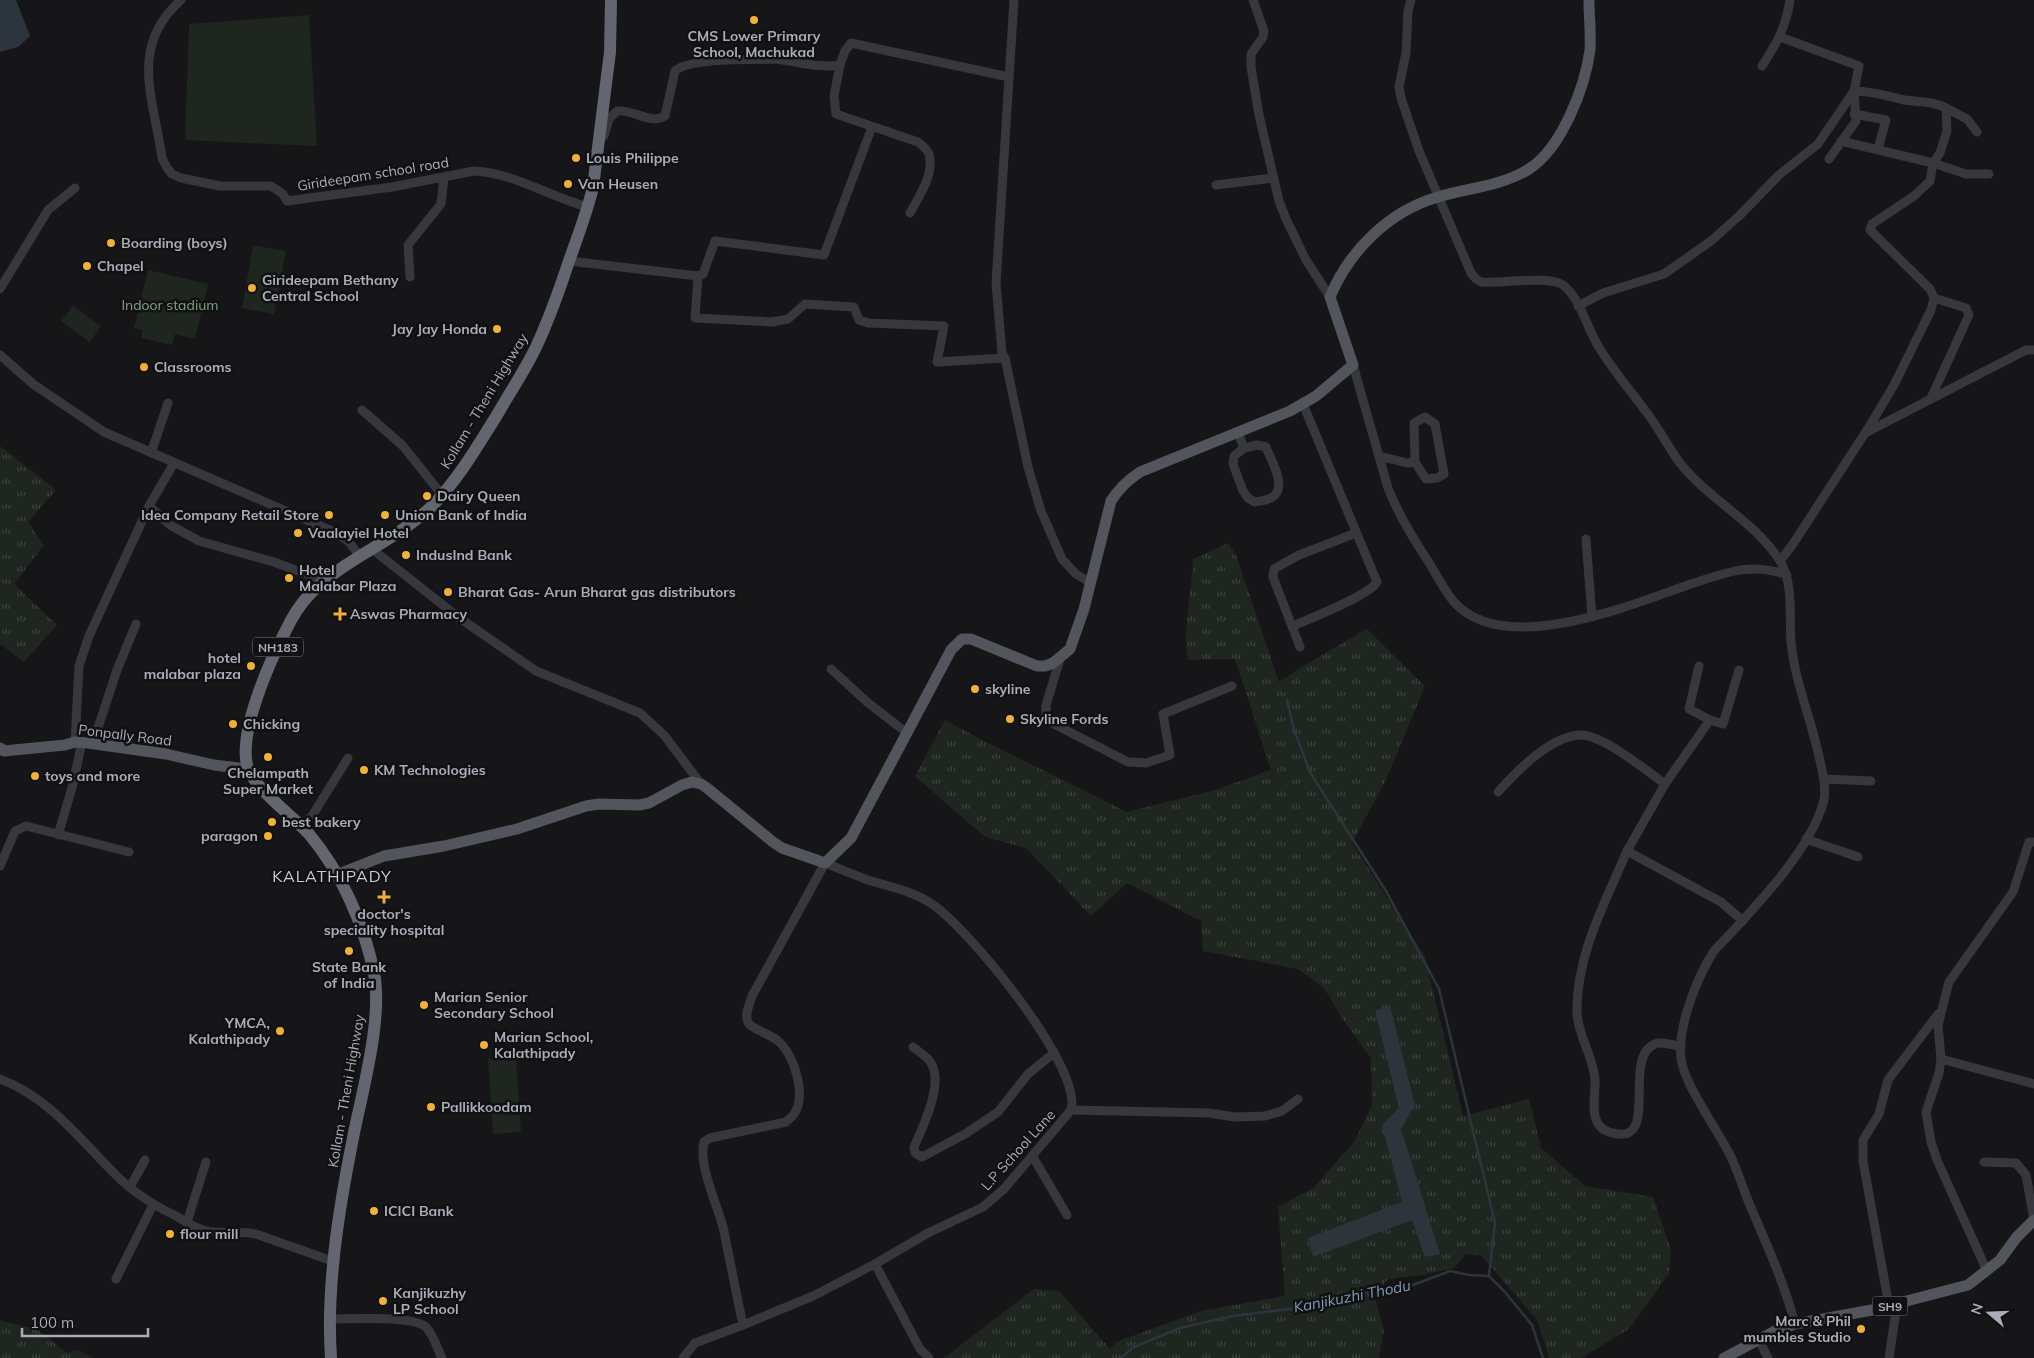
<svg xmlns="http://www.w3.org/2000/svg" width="2034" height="1358" font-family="Mulish,sans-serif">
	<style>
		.grass { fill: url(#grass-tufts) }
		.park { fill: #1e261f }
		.water { fill: #2c353c }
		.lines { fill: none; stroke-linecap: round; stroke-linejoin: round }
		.stream { stroke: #2c353c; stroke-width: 2.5 }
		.minor { stroke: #37383d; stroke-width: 9 }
		.major { stroke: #53555c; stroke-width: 11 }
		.highway { stroke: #63666e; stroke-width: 12 }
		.poi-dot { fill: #f2b134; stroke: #111113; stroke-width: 2 }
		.labels { text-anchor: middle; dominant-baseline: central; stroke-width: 5; stroke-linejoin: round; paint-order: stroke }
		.shield { fill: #111113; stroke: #7b7e86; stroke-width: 1 }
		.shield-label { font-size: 12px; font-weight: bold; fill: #a8adb8 }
		.poi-label { font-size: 14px; font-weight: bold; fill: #a8adb8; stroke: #111113; text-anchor: start }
		.street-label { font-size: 14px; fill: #a8adb8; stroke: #111113 }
		.park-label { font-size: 14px; fill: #7fa381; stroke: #111113 }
		.water-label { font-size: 15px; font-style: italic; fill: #7f9bb3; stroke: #111113 }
		.quarter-label { font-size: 16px; letter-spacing: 1px; fill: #c9ccd4; stroke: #111113 }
	</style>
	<defs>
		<pattern id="grass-tufts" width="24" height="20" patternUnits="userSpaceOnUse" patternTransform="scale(1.25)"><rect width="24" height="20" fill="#1e261f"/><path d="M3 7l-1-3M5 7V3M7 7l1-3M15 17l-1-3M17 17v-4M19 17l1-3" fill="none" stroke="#3c433d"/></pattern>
	</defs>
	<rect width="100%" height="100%" fill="#161618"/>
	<g class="grass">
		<path d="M 0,446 L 56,490 L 28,522 L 44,545 L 14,584 L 57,625 L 24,662 L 0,644 Z"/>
		<path d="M 1228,543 L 1236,555 L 1279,682 L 1310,662 L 1367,629 L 1425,686 L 1386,780 L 1352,843 L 1425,957 L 1463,1116 L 1529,1099 L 1541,1148 L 1585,1186 L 1653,1197 L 1671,1250 L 1669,1274 L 1629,1329 L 1581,1358 L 1549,1358 L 1537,1320 L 1481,1255 L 1466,1254 L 1454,1268 L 1423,1275 L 1388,1279 L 1374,1295 L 1384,1330 L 1379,1358 L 944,1358 L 1034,1289 L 1059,1291 L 1110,1349 L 1116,1342 L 1201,1311 L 1285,1296 L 1278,1207 L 1313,1188 L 1355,1141 L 1372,1105 L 1371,1058 L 1342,1018 L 1324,988 L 1298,969 L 1203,951 L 1201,921 L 1127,883 L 1091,916 L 1026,848 L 985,837 L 915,776 L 945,720 C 1004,753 1066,780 1126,812 L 1212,791 L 1271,770 L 1235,659 L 1188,660 C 1182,634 1192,589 1193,559 Z"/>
		<path d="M 0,1320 L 38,1330 L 67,1353 L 78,1350 L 93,1358 L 0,1358 Z"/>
	</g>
	<g class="park">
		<path d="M 309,15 L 317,146 L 185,140 L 189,24 Z"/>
		<path d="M 253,245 L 286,251 L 274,314 L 242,308 Z"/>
		<path d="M 148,270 L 208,284 L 195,339 L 175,334 L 172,345 L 141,338 L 143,330 L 134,328 Z"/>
		<path d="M 73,306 L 101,326 L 90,342 L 61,321 Z"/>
		<path d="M 516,1057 L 521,1132 L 493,1134 L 488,1059 Z"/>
	</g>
	<g class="water">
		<path d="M 0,0 L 16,0 L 30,36 L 18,47 L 0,52 Z"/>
		<path d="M 1390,1005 L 1415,1105 L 1401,1129 L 1440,1254 L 1425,1257 L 1412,1220 L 1313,1257 L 1308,1238 L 1402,1202 L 1382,1125 L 1399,1108 L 1375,1011 Z"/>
	</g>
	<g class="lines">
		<g class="stream">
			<path d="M 1287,700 L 1294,730 L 1311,774 L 1386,891 L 1439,989 L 1495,1223 L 1489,1276"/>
			<path d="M 1121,1358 L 1134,1347 L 1180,1328 L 1233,1316 L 1313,1306 L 1375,1290 L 1413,1285 L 1450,1271 L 1469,1275 L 1489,1276 L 1504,1291 L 1532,1325 L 1543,1358"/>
		</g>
		<g class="minor">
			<path d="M 181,0 C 128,47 154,99 162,158 L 167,168 L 172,174 L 181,178 L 220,186 L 271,186 L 283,194 L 287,201 L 392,187 L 474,171 C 514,173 550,197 588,207"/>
			<path d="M 1014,0 L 996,283 L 1002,353 L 1005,358 L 1028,467 L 1041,511 L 1062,559 L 1076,574 L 1091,583"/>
			<path d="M 1253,0 L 1264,31 L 1263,37 L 1251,54 L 1251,67 L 1259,115 L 1279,201 L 1286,219 L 1306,260 L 1330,297"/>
			<path d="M 1411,0 L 1408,11 L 1406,53 L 1399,87 L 1401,98 L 1419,151 L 1471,273 L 1476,279 L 1481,282 C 1500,284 1550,275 1563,285 C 1582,300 1587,330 1600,349 C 1613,370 1629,389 1644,409 C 1658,426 1667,446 1680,463 C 1709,500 1757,523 1780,561 C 1794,584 1789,616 1791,642 C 1795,683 1812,721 1820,761 C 1823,773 1826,788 1824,800 C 1812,850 1749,914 1714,951 C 1697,977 1677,1028 1681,1059 C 1685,1086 1718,1130 1731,1157 C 1738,1172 1743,1188 1749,1203 C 1766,1243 1784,1282 1795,1324"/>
			<path d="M 1780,37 L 1859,66 L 1854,91 L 1856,121 L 1829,159"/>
			<path d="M 840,65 L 834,96 L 836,114 L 918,142 C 922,145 927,149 929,154 C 935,174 919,196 910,213"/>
			<path d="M 1762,66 C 1777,43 1786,27 1790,0"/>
			<path d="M 1946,108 L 1967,119 L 1977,132"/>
			<path d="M 1854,114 L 1886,120 L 1878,149"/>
			<path d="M 604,136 L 609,119 L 617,111 C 633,109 651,125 665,116 L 675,71 C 688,58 751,60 772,59 C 795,60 816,69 840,65 L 845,51 L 851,43 L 1009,77"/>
			<path d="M 1841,141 L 1933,163 L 1966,174 L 1989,174"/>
			<path d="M 1216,185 L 1273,178"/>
			<path d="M 569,261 L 698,276 L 703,274 L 715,241 L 824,255 L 872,127"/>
			<path d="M 698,276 L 695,318 L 772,322 L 788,319 L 805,304 L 854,307 L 859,320 L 868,323 L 944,326 L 937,362 L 1005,358"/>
			<path d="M 410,277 L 408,245 L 441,204 L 444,177"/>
			<path d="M 0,289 L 48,210 L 75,188"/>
			<path d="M 1578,306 L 1603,293 L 1664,274 L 1711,241 L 1739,216 L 1779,175 L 1818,144 L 1854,91 C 1872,91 1887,96 1904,100 C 1919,102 1933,101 1946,108 L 1947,131 L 1940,153 L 1933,163 L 1930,181 L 1914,196 L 1872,224 L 1870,230 L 1930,289 L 1934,298 L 1931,310 L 1894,385 L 1869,427 L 1793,544 L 1780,561"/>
			<path d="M 0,355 L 33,384 L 104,432 L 332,531 L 348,541 L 360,556"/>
			<path d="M 1353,365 L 1388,488 C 1398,514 1412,537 1428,561 C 1436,574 1444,590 1454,602 C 1503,658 1631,605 1688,585 C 1723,574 1750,561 1787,575"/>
			<path d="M 1931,398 L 1969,315 L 1966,308 L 1934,298"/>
			<path d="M 362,410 L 403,446 L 442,495"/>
			<path d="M 1425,417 L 1435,424 L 1444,474 L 1437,478 L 1426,479 L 1415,462 L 1414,423 Z"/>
			<path d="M 1867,432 L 2026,350 L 2034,350"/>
			<path d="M 1238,433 L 1244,448 L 1257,445 L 1266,447 C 1271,461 1289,488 1271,498 C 1267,500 1260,501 1255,502 L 1248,498 L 1243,491 L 1233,464 L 1234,456 L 1244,448"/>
			<path d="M 151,453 L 168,403"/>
			<path d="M 1379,456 L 1407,463 L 1415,462"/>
			<path d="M 149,506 L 170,525 L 199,541 L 274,562 L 325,581"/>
			<path d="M 1586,539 L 1592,617"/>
			<path d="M 372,549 L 458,617 L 536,671 L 640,713 L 664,735 L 701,784"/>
			<path d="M 1293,626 C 1309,619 1370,595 1377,582 L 1303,404"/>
			<path d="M 1300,647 L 1273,577 L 1274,569 L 1299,555 L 1356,533"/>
			<path d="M 1061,656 L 1046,705 L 1046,717 L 1052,723 L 1128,762 L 1146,763 L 1170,755 L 1163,714 L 1232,686"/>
			<path d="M 831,669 L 867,702 L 907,733"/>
			<path d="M 1710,720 L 1723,724 L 1739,670"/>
			<path d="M 75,742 L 79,666 L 89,636 L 149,506 L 174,463"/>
			<path d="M 93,743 L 117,670 L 136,624"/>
			<path d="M 1824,779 L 1871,781"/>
			<path d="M 1665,784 L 1710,720 L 1689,709 L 1699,666"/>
			<path d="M 1498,792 C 1517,771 1552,734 1583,735 C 1605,737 1646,770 1665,784 L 1627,851 L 1721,902 L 1743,921"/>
			<path d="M 301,826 L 312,816 L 348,758"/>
			<path d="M 58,835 L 72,788 L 82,742"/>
			<path d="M 1806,839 L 1858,857"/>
			<path d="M 1627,851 C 1605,903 1576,955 1577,1013 C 1578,1036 1593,1056 1595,1079 C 1596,1097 1587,1125 1609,1132 C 1663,1150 1620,1058 1655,1044 C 1662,1041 1673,1045 1681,1047"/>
			<path d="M 0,866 L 15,831 L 26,826 L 129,852"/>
			<path d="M 913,1047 C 918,1051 924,1055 928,1059 C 947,1079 923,1126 914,1147 L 915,1153 L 922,1157 L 965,1134 L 998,1112 L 1028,1074 L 1054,1053"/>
			<path d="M 1941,1059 L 2034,1084"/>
			<path d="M 0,1079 C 48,1097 79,1138 114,1173 C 131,1191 153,1205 176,1216 C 184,1221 194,1227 203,1230 C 221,1235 238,1230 256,1234 L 335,1262"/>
			<path d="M 1071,1110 L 1209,1113 L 1235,1117 L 1265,1116 L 1282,1111 L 1298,1099"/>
			<path d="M 1033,1157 L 1067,1215"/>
			<path d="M 1984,1162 L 2016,1163 L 2026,1175 L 2034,1220"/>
			<path d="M 130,1187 L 145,1160"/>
			<path d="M 187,1222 L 206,1162"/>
			<path d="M 875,1264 L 920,1349 L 929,1358"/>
			<path d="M 1987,1271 L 1937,1160 L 1931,1142 L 1926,1112 L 1939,1073 L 1941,1059 L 1938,1025 L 1949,982 L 2013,892 L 2029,842 L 2034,842"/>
			<path d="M 116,1279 L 153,1205"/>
			<path d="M 1889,1306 L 1863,1161 L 1863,1140 L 1879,1114 L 1888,1080 L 1938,1014"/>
			<path d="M 330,1319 C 350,1319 413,1315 426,1327 C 434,1336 437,1348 442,1358"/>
			<path d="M 1759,1340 L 1768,1358"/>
			<path d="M 683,1358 L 695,1343 L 743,1325 L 813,1296 L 875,1264 L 928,1233 L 983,1207 L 1004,1189 L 1071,1110 C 1083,1067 968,928 932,904 C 913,891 890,887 868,880 C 854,875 840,869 825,863 L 752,996 C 750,1004 744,1014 748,1022 C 750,1028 771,1035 777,1040 C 794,1053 807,1095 794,1114 C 792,1117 788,1120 786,1122 L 710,1138 L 704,1142 C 698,1165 717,1204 723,1227 C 730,1260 736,1293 743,1325"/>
			<path d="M 1889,1358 L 1897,1304"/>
		</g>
		<g class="major">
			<path d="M 0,748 L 4,751 L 65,745 L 75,742 L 88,743 L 166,754 L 214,765 L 247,769"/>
			<path d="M 336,875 L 384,856 L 444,846 L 517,829 L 586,806 L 599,804 L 639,805 L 649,803 L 682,785 L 692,782 L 701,784 L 707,788 L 773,842 L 782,848 L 825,863 L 851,838 L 951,650 L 962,639 L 971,639 L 1037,666 L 1045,666 L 1053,663 L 1070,649 L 1084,609 L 1111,501 C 1119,488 1128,480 1140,472 L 1290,411 L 1316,396 L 1353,365 L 1330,297 C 1349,251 1389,211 1438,197 C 1468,188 1502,186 1529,169 C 1562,148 1585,87 1590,50 C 1591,33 1589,16 1589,0"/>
			<path d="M 1724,1358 L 1775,1331 L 1795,1324 L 1872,1310 L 1968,1285 L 2000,1260 L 2016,1238 L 2034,1220"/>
		</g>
		<path class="highway" d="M 331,1358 C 326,1287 339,1208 353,1138 C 362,1092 383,1019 374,973 C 364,924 341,872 309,834 C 294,817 251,786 247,765 C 239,731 269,663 285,632 C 292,617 300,604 311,593 C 346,558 395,541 431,507 C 458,480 477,447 497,415 C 510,392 526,369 537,345 C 549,319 559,291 568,264 C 577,238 587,213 593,187 L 610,52 L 611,0"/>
	</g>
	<g class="poi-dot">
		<circle cx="754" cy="20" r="5"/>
		<circle cx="576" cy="158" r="5"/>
		<circle cx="568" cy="184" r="5"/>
		<circle cx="111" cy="243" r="5"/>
		<circle cx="87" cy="266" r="5"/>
		<circle cx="252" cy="288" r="5"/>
		<circle cx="497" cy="329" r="5"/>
		<circle cx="144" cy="367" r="5"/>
		<circle cx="427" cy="496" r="5"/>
		<circle cx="329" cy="515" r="5"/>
		<circle cx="385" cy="515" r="5"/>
		<circle cx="298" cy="533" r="5"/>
		<circle cx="406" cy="555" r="5"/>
		<circle cx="289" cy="578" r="5"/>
		<circle cx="448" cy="592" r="5"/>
		<path d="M337.5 606.5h5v5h5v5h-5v5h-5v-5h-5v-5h5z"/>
		<circle cx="251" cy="666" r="5"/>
		<circle cx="975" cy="689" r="5"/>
		<circle cx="1010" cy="719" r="5"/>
		<circle cx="233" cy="724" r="5"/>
		<circle cx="268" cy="757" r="5"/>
		<circle cx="364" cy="770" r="5"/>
		<circle cx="35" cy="776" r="5"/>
		<circle cx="272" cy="822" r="5"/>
		<circle cx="268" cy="836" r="5"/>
		<path d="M381.5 889.5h5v5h5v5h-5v5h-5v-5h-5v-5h5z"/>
		<circle cx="349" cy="951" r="5"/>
		<circle cx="424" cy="1005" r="5"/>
		<circle cx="280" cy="1031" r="5"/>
		<circle cx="484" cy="1045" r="5"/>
		<circle cx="431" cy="1107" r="5"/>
		<circle cx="374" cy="1211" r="5"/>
		<circle cx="170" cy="1234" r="5"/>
		<circle cx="383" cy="1301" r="5"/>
		<circle cx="1861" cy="1329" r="5"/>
	</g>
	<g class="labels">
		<g class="shield">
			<rect x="253" y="637.5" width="50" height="19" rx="4"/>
			<rect x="1872.5" y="1296.5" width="35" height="19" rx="4"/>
		</g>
		<g class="shield-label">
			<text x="278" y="647">NH183</text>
			<text x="1890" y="1306">SH9</text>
		</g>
		<g class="poi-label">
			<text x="754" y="36" text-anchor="middle">CMS Lower Primary<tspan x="754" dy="16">School, Machukad</tspan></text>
			<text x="586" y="158">Louis Philippe</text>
			<text x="578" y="184">Van Heusen</text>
			<text x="121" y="243">Boarding (boys)</text>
			<text x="97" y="266">Chapel</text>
			<text x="262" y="280">Girideepam Bethany<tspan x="262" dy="16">Central School</tspan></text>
			<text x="487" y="329" text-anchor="end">Jay Jay Honda</text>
			<text x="154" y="367">Classrooms</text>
			<text x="437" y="496">Dairy Queen</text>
			<text x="319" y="515" text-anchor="end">Idea Company Retail Store</text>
			<text x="395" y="515">Union Bank of India</text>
			<text x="308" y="533">Vaalayiel Hotel</text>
			<text x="416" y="555">IndusInd Bank</text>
			<text x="299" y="570">Hotel<tspan x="299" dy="16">Malabar Plaza</tspan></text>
			<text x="458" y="592">Bharat Gas- Arun Bharat gas distributors</text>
			<text x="350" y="614">Aswas Pharmacy</text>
			<text x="241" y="658" text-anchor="end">hotel<tspan x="241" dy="16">malabar plaza</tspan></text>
			<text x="985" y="689">skyline</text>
			<text x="1020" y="719">Skyline Fords</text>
			<text x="243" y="724">Chicking</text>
			<text x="374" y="770">KM Technologies</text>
			<text x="268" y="773" text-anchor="middle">Chelampath<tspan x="268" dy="16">Super Market</tspan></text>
			<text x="45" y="776">toys and more</text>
			<text x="282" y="822">best bakery</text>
			<text x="258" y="836" text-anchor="end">paragon</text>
			<text x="384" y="914" text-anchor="middle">doctor's<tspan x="384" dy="16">speciality hospital</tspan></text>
			<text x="349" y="967" text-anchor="middle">State Bank<tspan x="349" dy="16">of India</tspan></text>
			<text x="434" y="997">Marian Senior<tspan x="434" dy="16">Secondary School</tspan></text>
			<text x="270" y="1023" text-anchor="end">YMCA,<tspan x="270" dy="16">Kalathipady</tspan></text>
			<text x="494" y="1037">Marian School,<tspan x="494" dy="16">Kalathipady</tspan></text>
			<text x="441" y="1107">Pallikkoodam</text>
			<text x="384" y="1211">ICICI Bank</text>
			<text x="180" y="1234">flour mill</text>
			<text x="393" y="1293">Kanjikuzhy<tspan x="393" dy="16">LP School</tspan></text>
			<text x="1851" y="1321" text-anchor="end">Marc &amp; Phil<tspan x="1851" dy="16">mumbles Studio</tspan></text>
		</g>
		<g class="street-label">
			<text transform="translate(373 174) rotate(-9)">Girideepam school road</text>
			<text transform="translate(484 401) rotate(-59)">Kollam - Theni Highway</text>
			<text transform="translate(125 735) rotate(7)">Ponpally Road</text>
			<text transform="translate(346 1091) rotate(-80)">Kollam - Theni Highway</text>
			<text transform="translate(1018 1150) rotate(-48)">L.P School Lane</text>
		</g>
		<g class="park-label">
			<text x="170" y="305">Indoor stadium</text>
		</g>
		<g class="water-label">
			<text transform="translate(1352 1296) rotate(-11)">Kanjikuzhi Thodu</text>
		</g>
		<g class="quarter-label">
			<text x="332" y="876">KALATHIPADY</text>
		</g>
	</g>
	<g transform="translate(1989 1313) rotate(289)" stroke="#111113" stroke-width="4" paint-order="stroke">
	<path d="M0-4L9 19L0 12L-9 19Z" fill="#a8adb8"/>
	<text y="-8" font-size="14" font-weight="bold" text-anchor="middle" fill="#a8adb8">N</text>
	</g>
	<path d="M22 1328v8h126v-8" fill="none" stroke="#a8adb8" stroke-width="2.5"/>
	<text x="30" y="1328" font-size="15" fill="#a8adb8" stroke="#111113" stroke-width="4" paint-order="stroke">100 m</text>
</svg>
